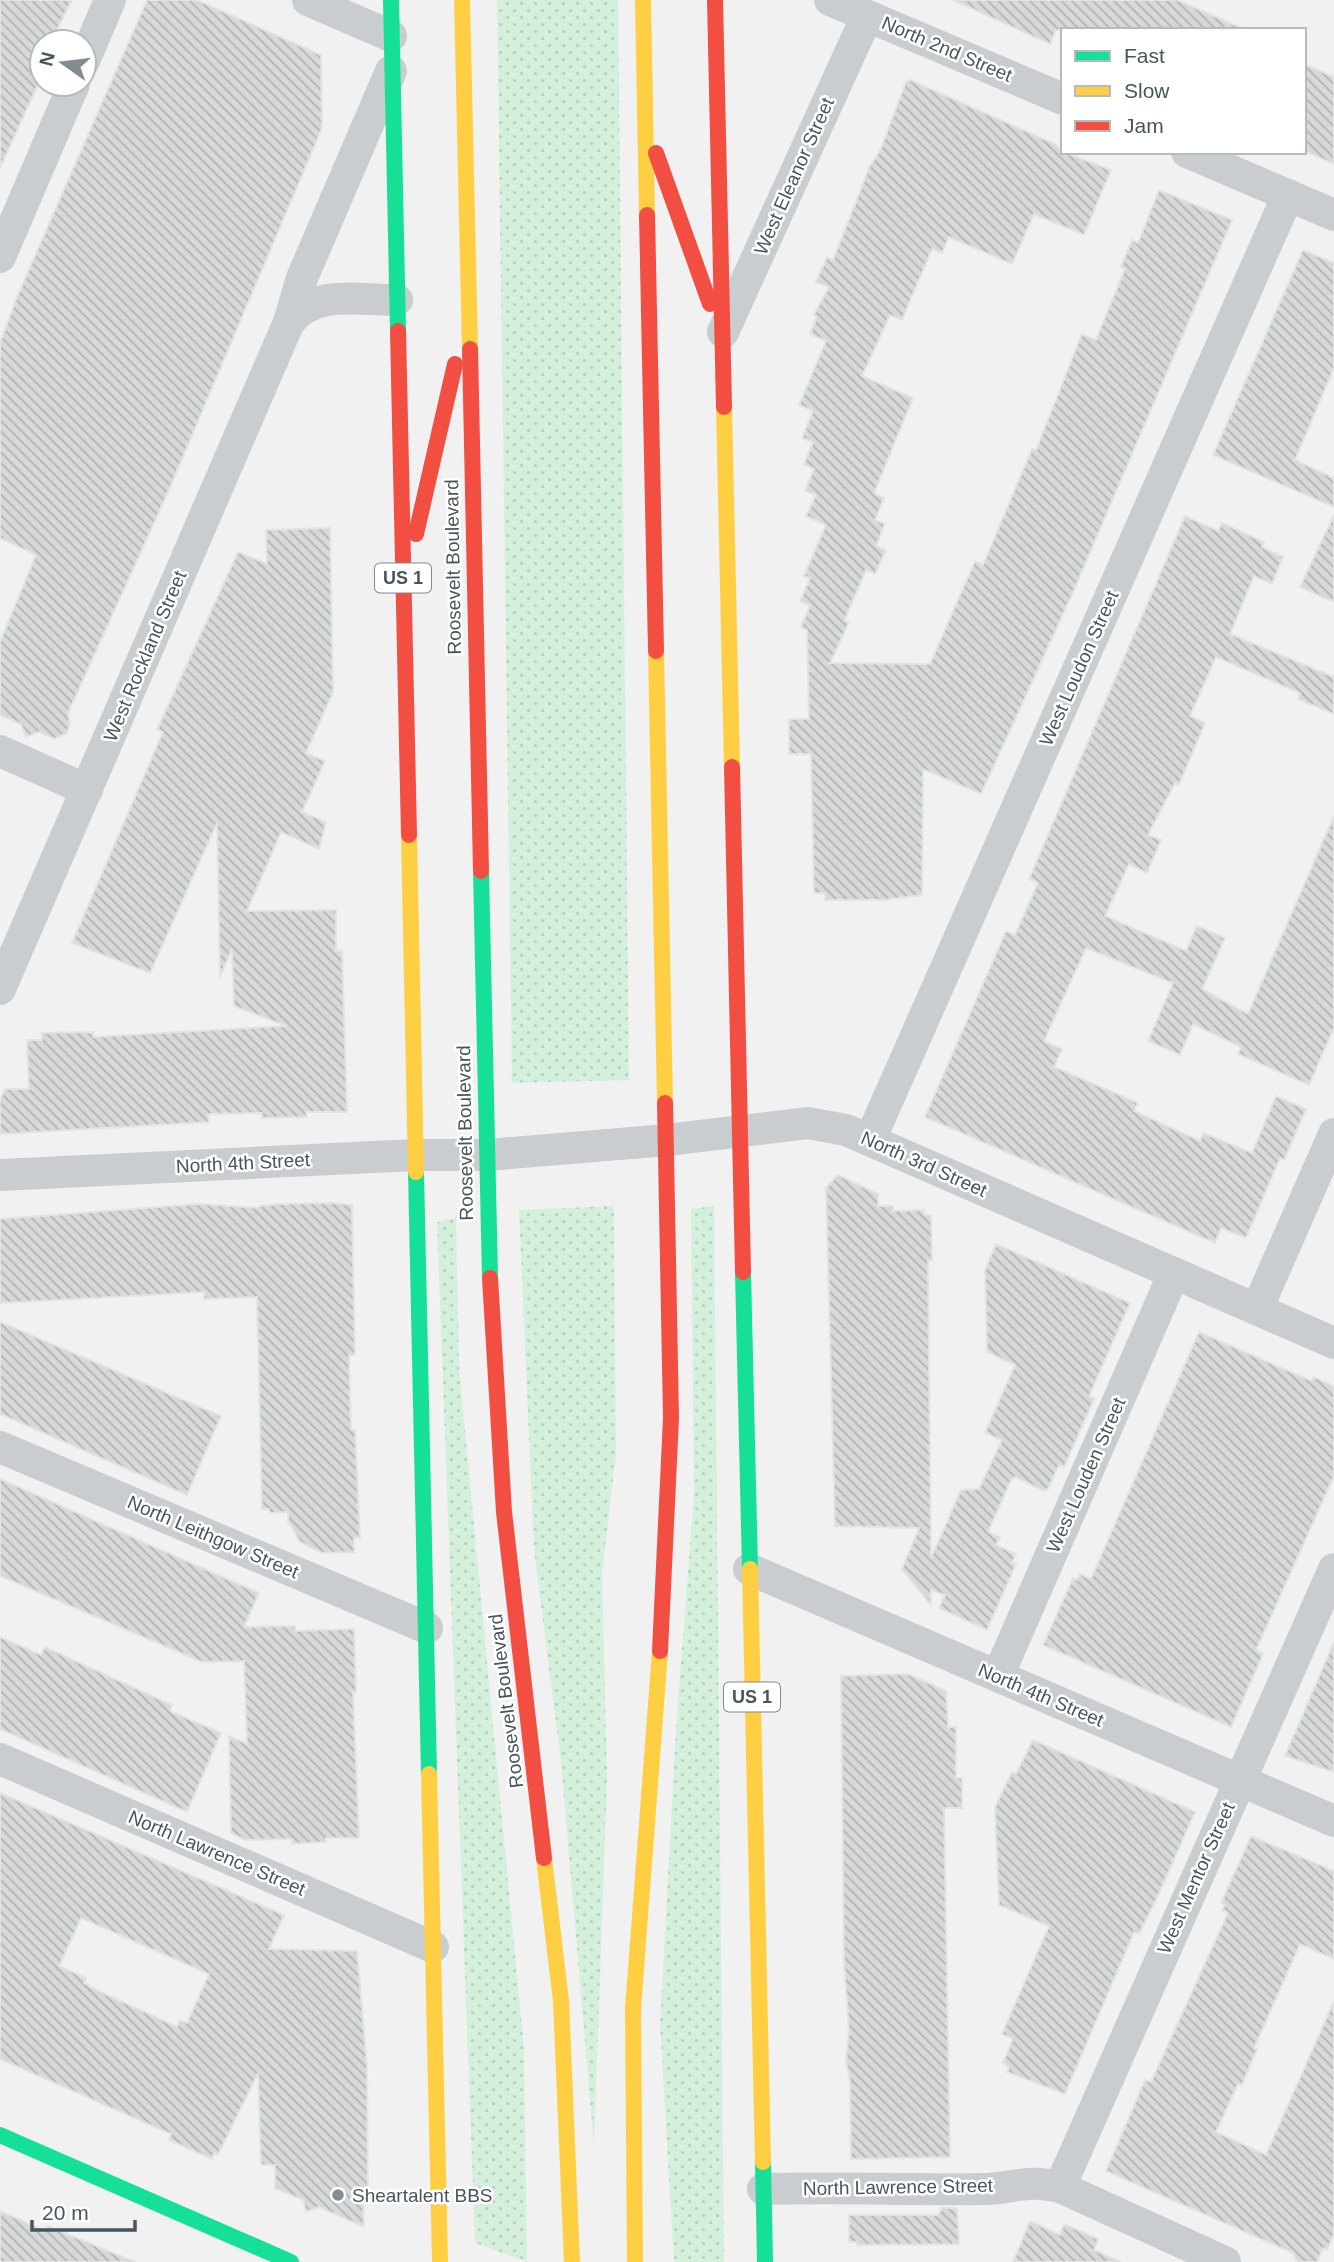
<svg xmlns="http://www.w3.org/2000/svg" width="1334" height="2262" font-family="Arial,sans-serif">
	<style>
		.green { fill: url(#green-dots) }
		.building { fill: url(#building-back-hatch); stroke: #e2e3e3; stroke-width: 2; fill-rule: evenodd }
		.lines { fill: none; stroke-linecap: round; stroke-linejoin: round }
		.street { stroke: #cacdcf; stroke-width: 32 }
		.fast { stroke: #16e098; stroke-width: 16 }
		.slow { stroke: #ffcf43; stroke-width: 16 }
		.jam { stroke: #f24e42; stroke-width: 16 }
		.poi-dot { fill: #828c91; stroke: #fff; stroke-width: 2.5 }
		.labels { text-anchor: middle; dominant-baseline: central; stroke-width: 5; stroke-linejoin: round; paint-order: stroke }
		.shield { fill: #fff; stroke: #7e898e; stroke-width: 2 }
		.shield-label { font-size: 18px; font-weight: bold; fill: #47565e }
		.street-label { font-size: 19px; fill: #47565e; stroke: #fff }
		.poi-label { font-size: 19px; fill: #47565e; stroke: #fff; text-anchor: start }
	</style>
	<defs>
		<pattern id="green-dots" width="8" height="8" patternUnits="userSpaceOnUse" patternTransform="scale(1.75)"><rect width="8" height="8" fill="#d4f0dc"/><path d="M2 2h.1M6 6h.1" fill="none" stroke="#b7d0bf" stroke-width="1.8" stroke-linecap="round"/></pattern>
		<pattern id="building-back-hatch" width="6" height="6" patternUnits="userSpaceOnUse" patternTransform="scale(1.75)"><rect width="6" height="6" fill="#d7d9d9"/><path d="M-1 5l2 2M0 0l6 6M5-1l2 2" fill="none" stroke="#b0b3b3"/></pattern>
	</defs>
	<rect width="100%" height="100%" fill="#f1f1f1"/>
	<g class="green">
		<path d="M 497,0 L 618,0 L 629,1080 L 512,1083 Z"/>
		<path d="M 614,1206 L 616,1454 L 602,1573 L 607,1778 L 594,2147 L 561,1762 L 534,1550 L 519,1210 Z"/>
		<path d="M 714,1206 L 724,2262 L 674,2262 L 660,2025 L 676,1729 L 694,1494 L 691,1209 Z"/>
		<path d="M 456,1218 L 459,1368 L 524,2049 L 527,2262 L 475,2243 L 437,1222 Z"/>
	</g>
	<g class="building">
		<path d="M 0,0 L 72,0 L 57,29 L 60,30 L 55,42 L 42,42 L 42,69 L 36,89 L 0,168 Z"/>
		<path d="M 147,0 L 197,0 L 321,55 L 322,128 L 168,492 L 68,713 L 70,724 L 67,733 L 55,739 L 39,732 L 26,737 L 21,724 L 0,715 L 0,642 L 36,555 L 0,538 L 0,343 L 17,297 Z"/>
		<path d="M 953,0 L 1177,0 L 1246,30 L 1056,30 L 1050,44 Z"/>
		<path d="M 1304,64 L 1334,77 L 1334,164 L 1304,151 Z"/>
		<path d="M 910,80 L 1055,144 L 1063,152 L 1111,170 L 1084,235 L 1034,214 L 1012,264 L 949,237 L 942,253 L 932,249 L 902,320 L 890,315 L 862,376 L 913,398 L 874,493 L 884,498 L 875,520 L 885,524 L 876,546 L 886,550 L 875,574 L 866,570 L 844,621 L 849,622 L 830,663 L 930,664 L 975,561 L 983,565 L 1032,449 L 1036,450 L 1082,334 L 1096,340 L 1125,269 L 1121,267 L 1132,240 L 1138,243 L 1159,190 L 1232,220 L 1074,590 L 981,794 L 923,769 L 922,895 L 884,900 L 825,900 L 825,893 L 814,893 L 811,754 L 789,754 L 789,719 L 809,719 L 807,630 L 801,627 L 810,606 L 800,601 L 810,578 L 804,576 L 826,525 L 806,516 L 816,495 L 805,491 L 814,469 L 804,464 L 813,442 L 802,438 L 813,411 L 799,405 L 826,341 L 810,334 L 817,317 L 814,315 L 829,287 L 816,282 L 827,257 L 833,260 L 870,166 L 880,151 L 906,82 Z"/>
		<path d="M 1303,250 L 1334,263 L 1334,368 L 1295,460 L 1334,478 L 1334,507 L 1213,455 Z"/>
		<path d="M 1334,515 L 1334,602 L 1300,587 Z"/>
		<path d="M 1185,516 L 1218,531 L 1222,523 L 1264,542 L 1262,547 L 1283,557 L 1272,584 L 1254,576 L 1230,634 L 1334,677 L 1334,714 L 1298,699 L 1300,693 L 1216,657 L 1190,716 L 1205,723 L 1179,785 L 1175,783 L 1148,835 L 1161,840 L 1147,873 L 1129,864 L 1105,916 L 1186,951 L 1197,926 L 1225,938 L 1202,989 L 1248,1014 L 1334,816 L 1334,1028 L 1309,1085 L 1238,1054 L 1241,1047 L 1193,1024 L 1180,1055 L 1148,1041 L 1173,983 L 1086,948 L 1044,1041 L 1062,1049 L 1054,1067 L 1138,1103 L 1134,1111 L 1200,1141 L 1203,1133 L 1252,1153 L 1276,1096 L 1306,1109 L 1284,1160 L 1280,1158 L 1246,1238 L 1221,1228 L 1215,1243 L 925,1117 L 1006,931 L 1015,935 L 1038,883 L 1029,879 Z"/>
		<path d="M 330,528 L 333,692 L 306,753 L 325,761 L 302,812 L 326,822 L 319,849 L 281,832 L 247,911 L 336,910 L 336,951 L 342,951 L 347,1112 L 306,1112 L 307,1117 L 262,1118 L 262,1113 L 208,1114 L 209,1122 L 0,1134 L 0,1100 L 5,1089 L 29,1089 L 27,1040 L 42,1040 L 42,1033 L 93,1032 L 93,1037 L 286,1026 L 234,1006 L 232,949 L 220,977 L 217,823 L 150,973 L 72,943 L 163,732 L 157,730 L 238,552 L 267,564 L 266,530 Z"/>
		<path d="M 838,1175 L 878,1194 L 878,1206 L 893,1206 L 893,1211 L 924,1210 L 924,1215 L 931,1215 L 932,1261 L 928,1261 L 931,1558 L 961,1490 L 979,1489 L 1002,1440 L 985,1433 L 1015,1365 L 987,1352 L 985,1270 L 996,1244 L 1130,1303 L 1089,1396 L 1094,1399 L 1064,1467 L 1059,1465 L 1048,1489 L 1044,1491 L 1015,1477 L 1011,1480 L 988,1532 L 1000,1537 L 996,1545 L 1016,1554 L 1012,1563 L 1016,1564 L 987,1630 L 939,1608 L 945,1595 L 931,1590 L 931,1605 L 902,1569 L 919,1528 L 835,1526 L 826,1188 Z"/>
		<path d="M 333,1203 L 352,1205 L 355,1355 L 349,1355 L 351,1430 L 355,1430 L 360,1538 L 354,1538 L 354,1552 L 322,1553 L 300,1542 L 288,1521 L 288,1512 L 270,1513 L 269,1509 L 262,1509 L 257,1297 L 204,1299 L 204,1292 L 0,1303 L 0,1219 L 199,1204 L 259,1208 L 260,1206 L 279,1204 Z"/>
		<path d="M 0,1322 L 221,1416 L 187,1495 L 0,1414 Z"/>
		<path d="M 1199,1332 L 1312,1381 L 1314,1377 L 1334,1386 L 1334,1476 L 1256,1650 L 1263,1654 L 1231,1727 L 1043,1645 L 1073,1578 L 1077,1580 L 1080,1574 L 1091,1579 Z"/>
		<path d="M 0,1479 L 259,1593 L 244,1627 L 295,1626 L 296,1631 L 354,1629 L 356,1692 L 353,1692 L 359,1838 L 326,1838 L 326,1842 L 292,1844 L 292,1839 L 245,1840 L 231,1833 L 229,1736 L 247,1744 L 244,1661 L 202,1662 L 0,1576 Z"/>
		<path d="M 0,1637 L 41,1655 L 45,1647 L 172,1705 L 170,1711 L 221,1733 L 187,1812 L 0,1729 Z"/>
		<path d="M 1334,1642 L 1334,1772 L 1285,1756 Z"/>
		<path d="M 908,1674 L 946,1691 L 948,1727 L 956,1727 L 956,1778 L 962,1778 L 962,1808 L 944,1808 L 950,2157 L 851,2159 L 850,2082 L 846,2060 L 849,2032 L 844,1962 L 841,1676 Z"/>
		<path d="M 1033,1740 L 1195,1812 L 1156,1900 L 1139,1934 L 1134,1932 L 1065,2094 L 1007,2072 L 1009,2067 L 1003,2063 L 1013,2039 L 1002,2034 L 1049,1926 L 999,1905 L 995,1807 L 1012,1772 L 1016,1774 Z"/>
		<path d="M 0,1793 L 284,1915 L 269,1949 L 357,1951 L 367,2066 L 368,2200 L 363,2200 L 364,2227 L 319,2207 L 306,2212 L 303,2200 L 275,2188 L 275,2165 L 261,2165 L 258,2073 L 218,2155 L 214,2153 L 212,2159 L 169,2140 L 171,2134 L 0,2059 ZM 81,1918 L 209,1974 L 187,2023 L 180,2020 L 177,2027 L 103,1993 L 84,1983 L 86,1978 L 59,1966 Z"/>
		<path d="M 1251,1836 L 1334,1871 L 1334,1959 L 1300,1944 L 1254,2048 L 1257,2049 L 1242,2085 L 1238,2084 L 1216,2132 L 1266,2155 L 1334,2001 L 1334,2234 L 1327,2250 L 1323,2248 L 1317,2262 L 1297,2262 L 1293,2253 L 1106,2171 L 1145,2080 L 1151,2082 L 1228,1913 L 1222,1910 L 1225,1905 L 1221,1903 Z"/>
		<path d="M 942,2208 L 957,2208 L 959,2244 L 857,2245 L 857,2242 L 849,2242 L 849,2215 L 938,2215 Z"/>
		<path d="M 0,2211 L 45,2231 L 48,2226 L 135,2262 L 0,2262 Z"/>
		<path d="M 1030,2221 L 1060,2235 L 1064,2224 L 1098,2239 L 1094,2250 L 1121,2262 L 1013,2262 Z"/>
	</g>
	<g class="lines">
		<g class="street">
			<path d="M 308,0 L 391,36"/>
			<path d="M 830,0 L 1063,99"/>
			<path d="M 84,61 L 110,0"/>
			<path d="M 1187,152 L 1334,215"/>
			<path d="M 0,257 L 74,84"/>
			<path d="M 289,322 C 316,289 357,300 397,300"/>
			<path d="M 723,332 L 867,16"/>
			<path d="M 0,751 L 87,790"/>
			<path d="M 0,989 L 289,322 L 302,278 L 391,71"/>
			<path d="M 870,1140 L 1288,195"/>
			<path d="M 0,1175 L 416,1155 L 487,1155 L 667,1140 L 808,1123 L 846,1130 L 1334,1343"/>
			<path d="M 1257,1309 L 1334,1134"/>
			<path d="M 0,1447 L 427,1628"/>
			<path d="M 749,1569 L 1334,1821"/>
			<path d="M 998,1676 L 1174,1273"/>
			<path d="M 0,1759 L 433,1947"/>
			<path d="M 1060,2187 L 1334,1569"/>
			<path d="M 763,2189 C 837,2187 911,2190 985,2189 C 1015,2188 1027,2179 1060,2187 L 1225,2262"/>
		</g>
		<g class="fast">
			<path d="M 391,0 L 398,331"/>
			<path d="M 481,871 L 490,1278"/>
			<path d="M 416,1172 L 429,1774"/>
			<path d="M 743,1272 L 750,1569"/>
			<path d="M 0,2135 L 291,2262"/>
			<path d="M 763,2162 L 765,2262"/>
		</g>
		<g class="slow">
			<path d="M 462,0 L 470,349"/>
			<path d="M 643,0 L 647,215"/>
			<path d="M 724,407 L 732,767"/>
			<path d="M 656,651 L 665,1103"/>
			<path d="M 409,835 L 416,1172"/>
			<path d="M 750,1569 L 763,2162"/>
			<path d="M 429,1774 L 440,2262"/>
			<path d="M 544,1858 L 561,2001 L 572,2262"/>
			<path d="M 635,2262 L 633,2009 L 660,1651"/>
		</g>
		<g class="jam">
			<path d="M 715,0 L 724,407"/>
			<path d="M 656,153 L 710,304"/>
			<path d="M 647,215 L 656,651"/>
			<path d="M 398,331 L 409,835"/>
			<path d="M 470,349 L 481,871"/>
			<path d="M 416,534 L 455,364"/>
			<path d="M 732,767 L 743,1272"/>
			<path d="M 490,1278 L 504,1512 L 544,1858"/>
			<path d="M 660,1651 L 671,1418 L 665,1103"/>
		</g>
	</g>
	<circle class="poi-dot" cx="338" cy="2195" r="7"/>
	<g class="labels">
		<g class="shield">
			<rect x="375" y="563.5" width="56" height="29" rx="5"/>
			<rect x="724" y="1682.5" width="56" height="29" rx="5"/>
		</g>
		<g class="shield-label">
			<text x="403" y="578">US 1</text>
			<text x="752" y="1697">US 1</text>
		</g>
		<g class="street-label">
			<text transform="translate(947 49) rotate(23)">North 2nd Street</text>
			<text transform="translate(794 176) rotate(-66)">West Eleanor Street</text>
			<text transform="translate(453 567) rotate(-91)">Roosevelt Boulevard</text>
			<text transform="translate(145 656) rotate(-67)">West Rockland Street</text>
			<text transform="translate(1079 668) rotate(-66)">West Loudon Street</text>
			<text transform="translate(465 1133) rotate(-91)">Roosevelt Boulevard</text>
			<text transform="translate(243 1163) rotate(-3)">North 4th Street</text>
			<text transform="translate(924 1164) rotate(24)">North 3rd Street</text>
			<text transform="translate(1086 1475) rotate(-66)">West Louden Street</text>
			<text transform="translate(213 1537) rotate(23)">North Leithgow Street</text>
			<text transform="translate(1041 1695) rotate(23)">North 4th Street</text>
			<text transform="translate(506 1701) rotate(-97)">Roosevelt Boulevard</text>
			<text transform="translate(217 1853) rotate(23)">North Lawrence Street</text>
			<text transform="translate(1196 1878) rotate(-66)">West Mentor Street</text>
			<text transform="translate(898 2187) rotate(-1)">North Lawrence Street</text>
		</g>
		<g class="poi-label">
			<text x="352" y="2195">Sheartalent BBS</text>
		</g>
	</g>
	<rect x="1061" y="28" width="245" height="126" fill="#ffffff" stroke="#b5bbbf" stroke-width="2"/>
	<rect x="1075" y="51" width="35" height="10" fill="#16e098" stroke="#b5bbbf" stroke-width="2"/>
	<text x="1124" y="63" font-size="21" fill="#47565e">Fast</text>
	<rect x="1075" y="86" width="35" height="10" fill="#ffcf43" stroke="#b5bbbf" stroke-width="2"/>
	<text x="1124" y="98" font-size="21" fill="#47565e">Slow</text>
	<rect x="1075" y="121" width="35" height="10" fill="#f24e42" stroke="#b5bbbf" stroke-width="2"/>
	<text x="1124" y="133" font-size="21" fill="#47565e">Jam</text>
	<g transform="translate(63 63) rotate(284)"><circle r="33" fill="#ffffff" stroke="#b5bbbf" stroke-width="2"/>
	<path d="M0-5L12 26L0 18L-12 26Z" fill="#828c91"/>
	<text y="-10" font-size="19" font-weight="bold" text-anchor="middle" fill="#47565e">N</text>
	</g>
	<path d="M32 2220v10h103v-10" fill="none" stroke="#47565e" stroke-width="3.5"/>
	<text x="42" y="2220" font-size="21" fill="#47565e" stroke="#ffffff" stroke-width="5" paint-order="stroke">20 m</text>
</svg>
